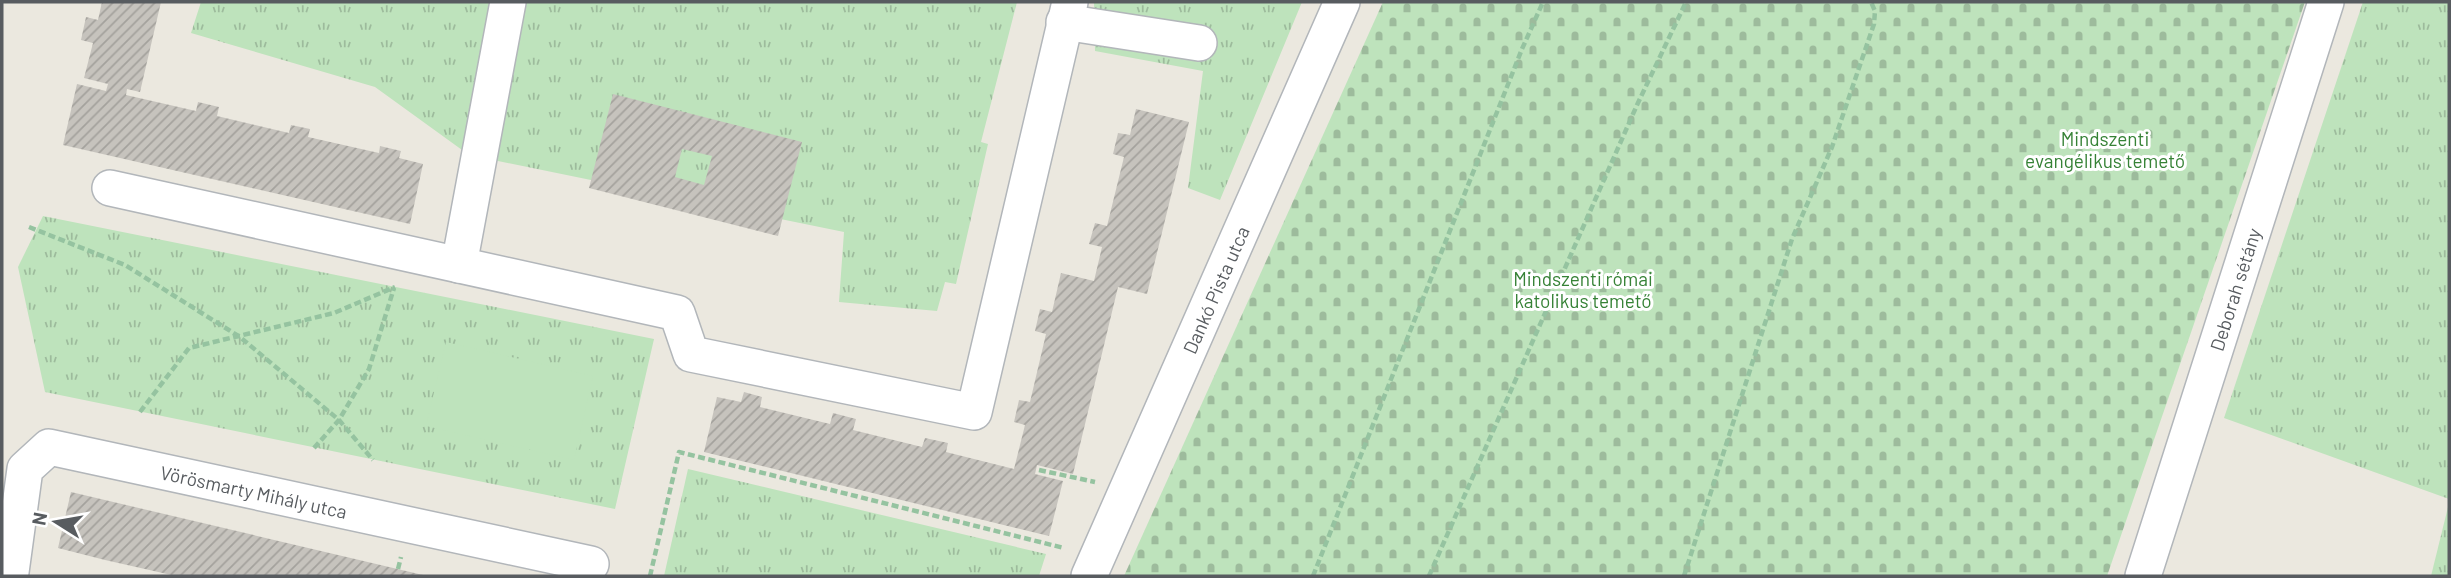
<svg xmlns="http://www.w3.org/2000/svg" width="2451" height="578" font-family="Barlow,sans-serif">
	<style>
		.grass { fill: url(#grass-tufts) }
		.cemetery { fill: url(#cemetery-stones) }
		.pitch { fill: #bee3bc }
		.building { fill: url(#building-hatch); fill-rule: evenodd }
		.lines { fill: none; stroke-linecap: round; stroke-linejoin: round }
		.minor-casing { stroke: #b2b6ba; stroke-width: 38 }
		.path { stroke: #95c3a0; stroke-width: 4.5; stroke-dasharray: 7 3.5; stroke-linecap: butt }
		.minor { stroke: #fff; stroke-width: 35 }
		.labels { text-anchor: middle; dominant-baseline: central; stroke-width: 6; stroke-linejoin: round; paint-order: stroke }
		.park-label { font-size: 19px; fill: #368236; stroke: #fff }
		.street-label { font-size: 19px; fill: #585c60; stroke: #fff }
	</style>
	<defs>
		<pattern id="grass-tufts" width="24" height="20" patternUnits="userSpaceOnUse" patternTransform="scale(1.75)"><rect width="24" height="20" fill="#bee3bc"/><path d="M3 7l-1-3M5 7V3M7 7l1-3M15 17l-1-3M17 17v-4M19 17l1-3" fill="none" stroke="#9dbb9c"/></pattern>
		<pattern id="cemetery-stones" width="16" height="16" patternUnits="userSpaceOnUse" patternTransform="scale(1.75)"><rect width="16" height="16" fill="#bee3bc"/><path d="M2 7V4a2 2 0 0 1 4 0v3zM10 15v-3a2 2 0 0 1 4 0v3z" fill="#9dbb9c"/></pattern>
		<pattern id="building-hatch" width="6" height="6" patternUnits="userSpaceOnUse" patternTransform="scale(1.75)"><rect width="6" height="6" fill="#c6c3bd"/><path d="M-1 1l2-2M0 6l6-6M5 7l2-2" fill="none" stroke="#a4a29d"/></pattern>
	</defs>
	<rect width="100%" height="100%" fill="#ebe8df"/>
	<g class="grass">
		<path d="M 201,2 L 1017,2 L 981,142 L 988,144 L 956,284 L 945,282 L 937,311 L 839,302 L 844,232 L 469,155 L 375,87 L 191,33 Z"/>
		<path d="M 1094,2 L 1302,2 L 1220,200 L 1188,188 L 1203,71 L 1095,51 Z"/>
		<path d="M 2363,2 L 2449,2 L 2449,499 L 2224,418 Z"/>
		<path d="M 43,216 L 654,339 L 615,509 L 45,392 L 18,267 Z"/>
		<path d="M 688,469 L 1046,554 L 1039,576 L 664,576 Z"/>
		<path d="M 2449,503 L 2449,576 L 2431,576 Z"/>
	</g>
	<path class="cemetery" d="M 1383,2 L 2305,2 L 2107,576 L 1124,576 Z"/>
	<path class="pitch" d="M 446,342 L 593,376 L 574,460 L 426,426 Z"/>
	<g class="building">
		<path d="M 102,2 L 161,2 L 140,92 L 127,89 L 126,95 L 196,111 L 198,102 L 219,107 L 217,116 L 289,133 L 291,125 L 310,129 L 308,137 L 379,153 L 380,146 L 401,151 L 399,158 L 423,164 L 410,224 L 63,145 L 77,84 L 106,91 L 108,84 L 84,78 L 93,43 L 81,40 L 86,17 L 98,20 Z"/>
		<path d="M 613,94 L 802,142 L 778,236 L 589,188 ZM 682,149 L 712,156 L 704,185 L 675,177 Z"/>
		<path d="M 1136,109 L 1189,122 L 1147,294 L 1118,287 L 1073,474 L 1037,465 L 1035,474 L 1063,481 L 1049,536 L 704,452 L 717,397 L 741,402 L 744,392 L 762,397 L 760,407 L 830,424 L 833,413 L 856,419 L 853,430 L 922,447 L 925,438 L 948,443 L 946,452 L 1014,469 L 1025,425 L 1014,422 L 1019,400 L 1030,402 L 1046,334 L 1035,331 L 1040,309 L 1052,312 L 1061,273 L 1094,281 L 1102,247 L 1089,244 L 1095,223 L 1107,226 L 1124,157 L 1113,154 L 1118,133 L 1130,135 Z"/>
		<path d="M 71,492 L 423,575 L 423,576 L 176,576 L 105,560 L 58,548 Z"/>
	</g>
	<g class="lines">
		<g class="minor-casing">
			<g id="minor">
				<path d="M 1064,22 L 1199,43"/>
				<path d="M 110,188 L 677,313 L 691,354 L 974,412 L 1070,2"/>
				<path d="M 459,265 L 508,2"/>
				<path id="s1" d="M 11,572 L 25,469 L 49,447 L 591,564"/>
				<path id="s2" d="M 1089,576 L 1342,2"/>
				<path id="s3" d="M 2143,576 L 2326,2"/>
			</g>
		</g>
		<g class="path">
			<path d="M 29,227 L 125,265 L 240,337 L 339,420 L 373,460"/>
			<path d="M 140,412 L 189,348 L 334,313 L 395,287"/>
			<path d="M 314,448 L 339,420 L 369,369 L 394,288"/>
			<path d="M 1039,470 L 1095,482"/>
			<path d="M 398,569 L 401,557"/>
			<path d="M 650,576 L 679,452 L 1064,548"/>
			<path d="M 1313,576 L 1522,49 L 1543,2"/>
			<path d="M 1429,576 L 1637,105 L 1686,2"/>
			<path d="M 1684,576 L 1792,239 L 1832,147 L 1874,24 L 1875,11 L 1871,2"/>
		</g>
		<use href="#minor" class="minor"/>
	</g>
	<g class="labels">
		<g class="park-label">
			<text x="2105" y="138">Mindszenti<tspan x="2105" dy="22">evangélikus temető</tspan></text>
			<text x="1583" y="278">Mindszenti római<tspan x="1583" dy="22">katolikus temető</tspan></text>
		</g>
		<g class="street-label">
			<text stroke="none"><textPath href="#s2" startOffset="313">Dankó Pista utca</textPath></text>
			<text stroke="none"><textPath href="#s3" startOffset="301">Deborah sétány</textPath></text>
			<text stroke="none"><textPath href="#s1" startOffset="346">Vörösmarty Mihály utca</textPath></text>
		</g>
	</g>
	<rect width="2451" height="578" fill="none" stroke="#585c60" stroke-width="7"/>
	<g transform="translate(56 522) rotate(281)" stroke="#ffffff" stroke-width="5" paint-order="stroke">
	<path d="M0-5L12 26L0 18L-12 26Z" fill="#585c60"/>
	<text y="-10" font-size="19" font-weight="bold" text-anchor="middle" fill="#585c60">N</text>
	</g>
</svg>
